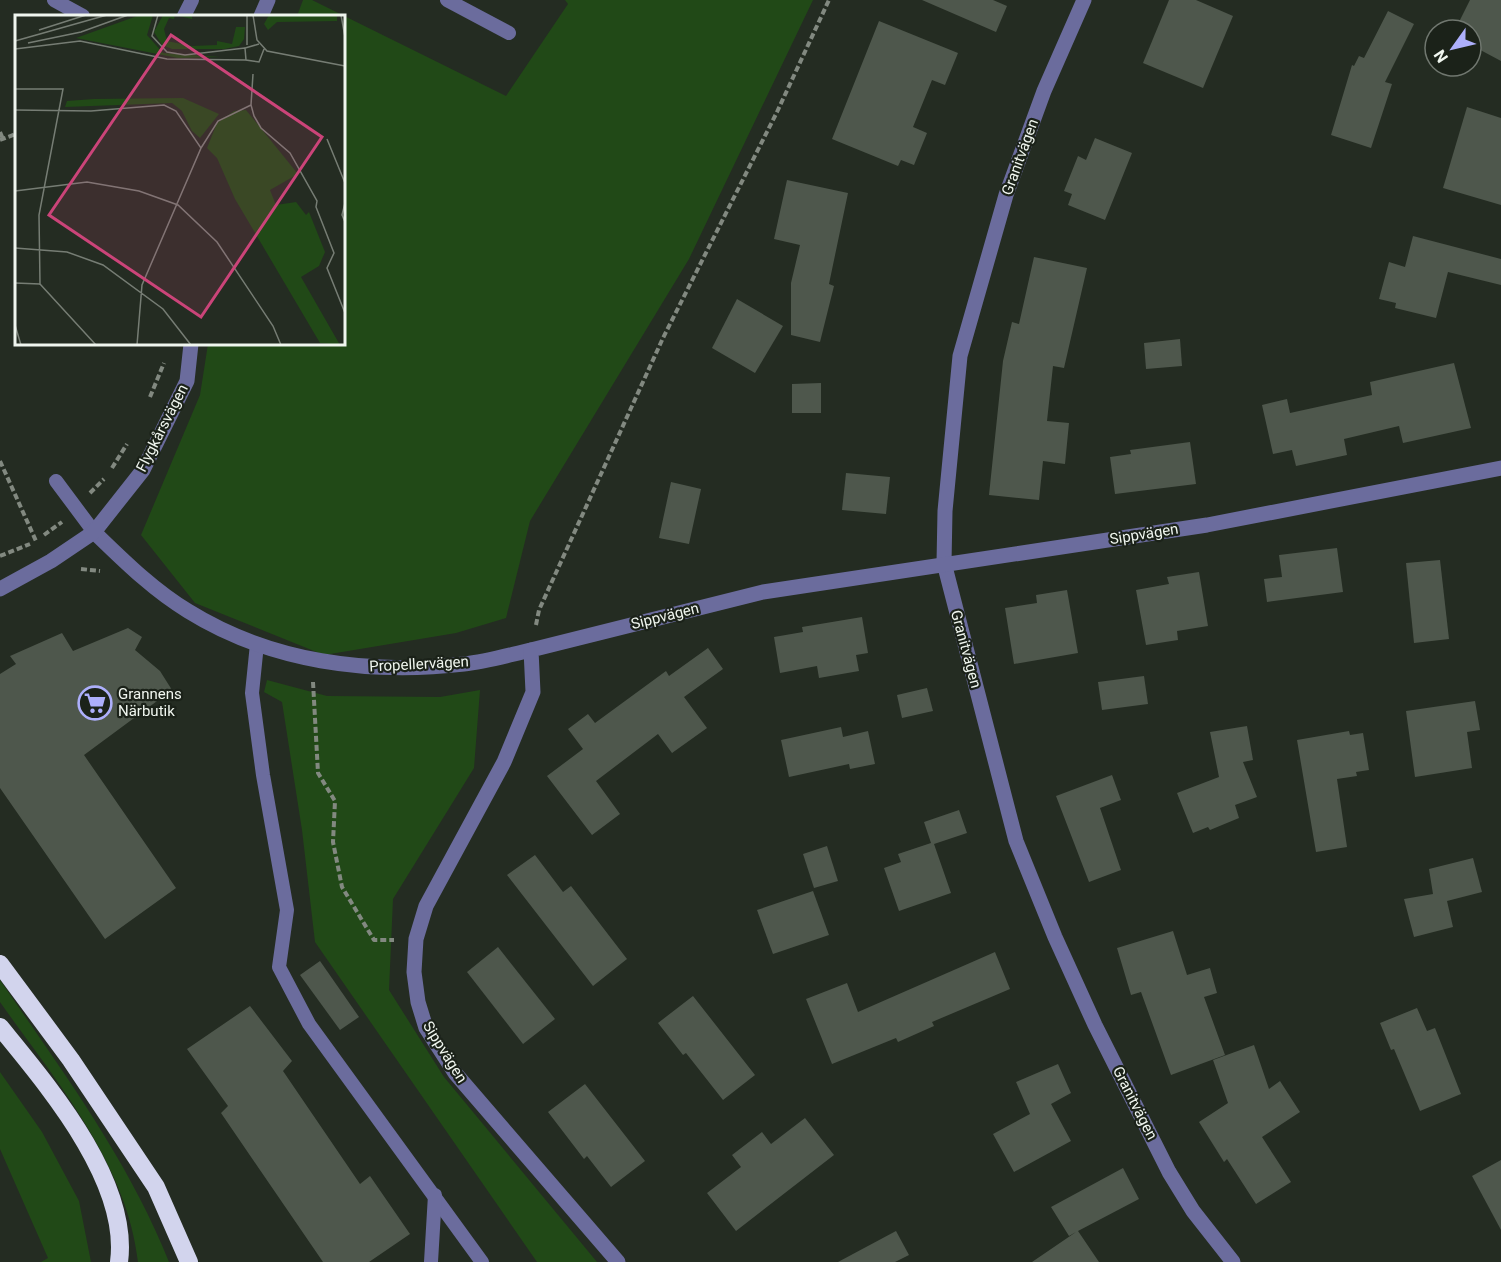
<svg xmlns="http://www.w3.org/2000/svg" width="1501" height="1262" font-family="Roboto,sans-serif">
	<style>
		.green { fill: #214917 }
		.building { fill: #4e574c }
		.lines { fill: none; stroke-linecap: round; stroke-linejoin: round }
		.path { stroke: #828980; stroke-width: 4; stroke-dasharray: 6 3; stroke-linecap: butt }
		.lane { stroke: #6b6c9d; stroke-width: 14 }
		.street { stroke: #6b6c9d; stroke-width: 15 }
		.highway { stroke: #d2d4ed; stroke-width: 18 }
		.labels { text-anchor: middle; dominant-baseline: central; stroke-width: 4.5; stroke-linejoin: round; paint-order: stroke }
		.street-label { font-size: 15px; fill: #f0f6ef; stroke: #1b2219 }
		.poi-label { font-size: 15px; fill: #f0f6ef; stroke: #1b2219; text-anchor: start }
		.inset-road { fill: none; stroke: #767d74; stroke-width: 1.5 }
		.view { fill: #cb4479; fill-opacity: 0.15; stroke: #cb4479; stroke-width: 3 }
		.inset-edge { fill: none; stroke: #f0f6ef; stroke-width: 3 }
	</style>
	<rect width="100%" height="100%" fill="#242c22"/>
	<g class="green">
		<path d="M 303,0 L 312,0 L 506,96 L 568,4 L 565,0 L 813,0 L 689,259 L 530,521 L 506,618 L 456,633 L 324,655 L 195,603 L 141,535 L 200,395 L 208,344 L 344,344 L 344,16 L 297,16 Z"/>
		<path d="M 267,680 L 327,696 L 440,697 L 480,690 L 474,768 L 393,899 L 389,990 L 444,1077 L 597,1262 L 537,1262 L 315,942 L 302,830 L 282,702 L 264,692 Z"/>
		<path d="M 0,980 C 62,1071 128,1159 169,1262 L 138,1262 C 127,1163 55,1080 0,1002 Z"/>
		<path d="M 0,1072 L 42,1132 L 79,1201 L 91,1262 L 41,1262 L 48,1258 L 0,1149 Z"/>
	</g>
	<g class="building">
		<path d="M 922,0 L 993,0 L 1007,6 L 996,32 Z"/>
		<path d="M 1169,0 L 1196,0 L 1233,16 L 1203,88 L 1143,63 Z"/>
		<path d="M 1470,0 L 1501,0 L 1501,61 L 1471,45 L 1471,30 L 1455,30 Z"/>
		<path d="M 1388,11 L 1414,24 L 1385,82 L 1392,84 L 1371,148 L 1331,135 L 1352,65 L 1354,66 L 1359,56 L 1364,58 Z"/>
		<path d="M 879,21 L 958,53 L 945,85 L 932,80 L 913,127 L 927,133 L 914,165 L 901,160 L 898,166 L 832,139 Z"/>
		<path d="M 1467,107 L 1501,118 L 1501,205 L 1443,188 Z"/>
		<path d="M 1095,138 L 1132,153 L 1105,220 L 1068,205 L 1072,194 L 1064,191 L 1078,156 L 1086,160 Z"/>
		<path d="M 787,180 L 848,193 L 829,284 L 834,286 L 820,342 L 791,335 L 791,283 L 800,245 L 774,239 Z"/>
		<path d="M 1413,236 L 1501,259 L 1501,285 L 1448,272 L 1436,318 L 1395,308 L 1396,303 L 1379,299 L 1389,262 L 1405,267 Z"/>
		<path d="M 1034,257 L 1087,268 L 1064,368 L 1053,366 L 1047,421 L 1069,423 L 1065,464 L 1043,461 L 1039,500 L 989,495 L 1003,361 L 1012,322 L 1019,324 Z"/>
		<path d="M 737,299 L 783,326 L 755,373 L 712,348 Z"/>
		<path d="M 1180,339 L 1182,366 L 1146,369 L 1144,343 Z"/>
		<path d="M 1454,363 L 1471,428 L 1403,443 L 1399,426 L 1344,439 L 1347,455 L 1296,466 L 1292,450 L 1273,454 L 1262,405 L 1287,399 L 1290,413 L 1372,395 L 1370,382 Z"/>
		<path d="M 821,383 L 821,413 L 792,413 L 792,384 Z"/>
		<path d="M 1190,442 L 1196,484 L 1115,494 L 1110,457 L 1131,454 L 1130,450 Z"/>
		<path d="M 846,473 L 890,477 L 886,514 L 842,510 Z"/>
		<path d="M 671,482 L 701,489 L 689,544 L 659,538 Z"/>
		<path d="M 1337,548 L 1343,592 L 1267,602 L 1264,579 L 1282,577 L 1279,555 Z"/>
		<path d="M 1440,560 L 1449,639 L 1414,643 L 1406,563 Z"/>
		<path d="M 1199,572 L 1208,626 L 1177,631 L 1178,640 L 1146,645 L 1136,590 L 1169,584 L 1167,577 Z"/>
		<path d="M 1067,590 L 1078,653 L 1014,664 L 1005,608 L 1037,603 L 1036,595 Z"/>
		<path d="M 862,617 L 868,653 L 856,655 L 859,671 L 819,678 L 817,666 L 780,673 L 774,637 L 803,632 L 802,627 Z"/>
		<path d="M 128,628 L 142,637 L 135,650 L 160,671 L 172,690 L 84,755 L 176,888 L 105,939 L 0,788 L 0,674 L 16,664 L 10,656 L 62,633 L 73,651 Z"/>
		<path d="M 708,648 L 723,669 L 684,697 L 707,728 L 672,753 L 658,734 L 596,781 L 620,814 L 592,835 L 547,776 L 583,749 L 568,729 L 588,714 L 595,723 L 666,671 L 669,676 Z"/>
		<path d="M 1144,676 L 1148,704 L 1102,710 L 1098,682 Z"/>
		<path d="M 927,688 L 933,711 L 902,718 L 897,695 Z"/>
		<path d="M 1475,701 L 1480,730 L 1467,732 L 1472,768 L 1415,777 L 1406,711 Z"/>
		<path d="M 1247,726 L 1253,760 L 1243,762 L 1257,797 L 1235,805 L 1239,818 L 1210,830 L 1208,827 L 1193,833 L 1177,793 L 1219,777 L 1210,732 Z"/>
		<path d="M 841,727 L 843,737 L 868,731 L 875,764 L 850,769 L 849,764 L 789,777 L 781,740 Z"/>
		<path d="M 1349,731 L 1350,735 L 1363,733 L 1369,770 L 1356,772 L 1357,776 L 1337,779 L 1347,847 L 1316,852 L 1297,740 Z"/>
		<path d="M 1112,775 L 1121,800 L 1100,808 L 1121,870 L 1089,882 L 1056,796 Z"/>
		<path d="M 959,810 L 967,833 L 934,844 L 951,893 L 899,911 L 884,868 L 901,862 L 898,854 L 931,843 L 924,822 Z"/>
		<path d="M 827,846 L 838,881 L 814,888 L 803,854 Z"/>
		<path d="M 535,855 L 563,892 L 571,886 L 627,959 L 593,986 L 507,875 Z"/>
		<path d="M 1473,858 L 1482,892 L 1447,901 L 1453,927 L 1414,937 L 1404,899 L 1433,894 L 1429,869 Z"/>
		<path d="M 813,891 L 829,935 L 773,954 L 757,910 Z"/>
		<path d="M 1173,931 L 1187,975 L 1210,968 L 1217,993 L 1204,997 L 1225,1055 L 1171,1075 L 1141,992 L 1131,995 L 1117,948 Z"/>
		<path d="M 498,947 L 555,1019 L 523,1044 L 467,972 Z"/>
		<path d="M 995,952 L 1010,989 L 932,1022 L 934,1026 L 898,1042 L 896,1038 L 832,1064 L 806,999 L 847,983 L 858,1012 Z"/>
		<path d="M 320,961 L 359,1017 L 340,1030 L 300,975 Z"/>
		<path d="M 693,996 L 755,1075 L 723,1100 L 686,1053 L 683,1055 L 658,1023 Z"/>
		<path d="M 250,1006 L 292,1061 L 283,1071 L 360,1184 L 370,1176 L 410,1234 L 369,1262 L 323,1262 L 221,1113 L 228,1106 L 187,1049 Z"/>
		<path d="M 1417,1008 L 1427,1031 L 1435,1028 L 1461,1094 L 1420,1111 L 1394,1049 L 1391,1050 L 1380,1023 Z"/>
		<path d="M 1254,1045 L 1269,1089 L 1280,1081 L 1300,1112 L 1262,1137 L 1291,1182 L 1256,1204 L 1227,1159 L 1224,1162 L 1199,1122 L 1228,1103 L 1213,1060 Z"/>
		<path d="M 1058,1064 L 1071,1093 L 1051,1104 L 1071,1141 L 1014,1172 L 993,1134 L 1030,1114 L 1016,1082 Z"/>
		<path d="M 585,1084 L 645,1161 L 611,1187 L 587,1156 L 584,1159 L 548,1112 Z"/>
		<path d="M 805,1118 L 834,1155 L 736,1231 L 707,1193 L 741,1167 L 732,1155 L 762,1132 L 771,1144 Z"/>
		<path d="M 1501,1160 L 1501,1230 L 1472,1176 Z"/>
		<path d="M 1123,1168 L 1139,1199 L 1078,1231 L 1099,1262 L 1032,1262 L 1076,1232 L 1069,1236 L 1051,1207 Z"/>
		<path d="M 896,1231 L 909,1255 L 895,1262 L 838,1262 Z"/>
	</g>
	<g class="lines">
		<g class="path">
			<path d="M 0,132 L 3,139"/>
			<path d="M 0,140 L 16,134"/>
			<path d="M 150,397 L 164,363"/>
			<path d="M 0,461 L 36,541"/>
			<path d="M 112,468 L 127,444"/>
			<path d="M 90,493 L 104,479"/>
			<path d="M 44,535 L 62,522"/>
			<path d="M 0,556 L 30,544"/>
			<path d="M 81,569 L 100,571"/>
			<path d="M 536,625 L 539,610 L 663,338 L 777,112 L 829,0"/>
			<path d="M 313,682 L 318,773 L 335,801 L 333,842 L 342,887 L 374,940 L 394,940"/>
		</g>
		<g class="lane">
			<path d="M 54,0 L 83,16"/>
			<path d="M 447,0 L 509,33"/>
			<path d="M 184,16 L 192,0"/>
			<path d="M 56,481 L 94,532"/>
			<path d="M 257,644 L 252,693 L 263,775 L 287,910 L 279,967 L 309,1024 L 482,1262"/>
			<path d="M 431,1262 L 435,1195"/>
		</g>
		<g class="street">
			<path d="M 1084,0 L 1044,91 L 1006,195 L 960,356 L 945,511 L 944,563 L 1016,841 L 1055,937 L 1095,1025 L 1169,1172 L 1193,1211 L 1233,1262"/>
			<path d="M 261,16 L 268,0"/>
			<path d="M 94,532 C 123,560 153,590 188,611 C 270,662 369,675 464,664 C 486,662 509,655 531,650"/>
			<path d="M 0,589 L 51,561 L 94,532 L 143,470 L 187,381 L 191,344"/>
			<path d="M 618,1262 L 455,1073 L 426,1028 L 418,1002 L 414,972 L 416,939 L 426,906 L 504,762 L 533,692 L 531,650 L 763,592 L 1207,525 L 1501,468"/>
		</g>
		<g class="highway">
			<path d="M 0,964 L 71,1060 L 156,1187 L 189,1262"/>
			<path d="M 0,1027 C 48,1086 130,1181 119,1262"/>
		</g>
	</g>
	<defs>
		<g id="supermarket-ring" transform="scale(1.725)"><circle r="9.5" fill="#1b2219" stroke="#adaffb" stroke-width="1.5"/><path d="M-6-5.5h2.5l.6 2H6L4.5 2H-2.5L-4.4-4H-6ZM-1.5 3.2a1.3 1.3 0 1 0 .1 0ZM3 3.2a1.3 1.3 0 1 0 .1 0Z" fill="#adaffb"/></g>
	</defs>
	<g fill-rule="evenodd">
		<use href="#supermarket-ring" x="95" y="703"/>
	</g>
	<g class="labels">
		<g class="street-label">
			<text transform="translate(1020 157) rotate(-70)">Granitvägen</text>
			<text transform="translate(162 428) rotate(-63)">Flygkårsvägen</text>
			<text transform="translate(1144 534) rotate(-9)">Sippvägen</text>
			<text transform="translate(665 616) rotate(-14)">Sippvägen</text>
			<text transform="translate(966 649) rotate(75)">Granitvägen</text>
			<text transform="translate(419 664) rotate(-3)">Propellervägen</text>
			<text transform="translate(445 1052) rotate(58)">Sippvägen</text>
			<text transform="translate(1135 1103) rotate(63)">Granitvägen</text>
		</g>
		<g class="poi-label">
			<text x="118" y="694">Grannens<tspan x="118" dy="17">Närbutik</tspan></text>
		</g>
	</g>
	<g transform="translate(15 15)">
		<rect width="330" height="330" fill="#242c22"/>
		<path d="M 125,0 L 138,0 L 132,20 L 148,38 L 205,42 L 163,43 L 61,23 ZM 148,0 L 177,0 L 177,4 L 160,0 L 159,4 L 154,3 L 149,14 L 152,26 L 177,31 L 202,30 L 202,26 L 217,29 L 221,12 L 230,12 L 229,24 L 224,31 L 209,34 L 157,34 L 147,30 L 139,17 ZM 254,0 L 322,0 L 322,6 L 262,7 L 253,15 L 249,9 ZM 168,83 L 204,99 L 185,123 L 177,116 L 167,96 L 157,88 L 50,92 L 52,86 L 79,84 ZM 231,95 L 283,159 L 255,175 L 261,190 L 281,187 L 291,200 L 294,197 L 310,237 L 304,251 L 286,262 L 325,330 L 305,328 L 220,184 L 202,143 L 192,133 L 202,108 L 219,96 Z" fill="#214917"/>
		<path class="inset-road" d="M 143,0 L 137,21 L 152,37 L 170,40 L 230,33M 238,0 L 242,25 L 252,36 L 330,51M 326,0 L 330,22M 24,15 L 71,0M 0,26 L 92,0M 13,28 L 66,17 L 113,0M 244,29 L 230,33 L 231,45 L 244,47 L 249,34M 232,30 L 232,0M 0,34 L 65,26 L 152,44 L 231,45M 238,59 L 236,90 L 239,101 L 246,113 L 275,138 L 302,186 L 301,192 L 319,238 L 312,253 L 330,298M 0,74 L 48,74 L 24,200 L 25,269M 0,95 L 76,96 L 149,90 L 161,96 L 186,133 L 127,270 L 122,330M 312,124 L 330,168M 186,133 L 203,106 L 236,90M 0,176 L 72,167 L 124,176 L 163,190 L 202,227 L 258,311 L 266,330M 330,188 L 327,200 L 330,207M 0,233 L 52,237 L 88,250 L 148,294 L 176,330M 0,268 L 25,269M 25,269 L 81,330M 0,310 L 6,330"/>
		<path class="view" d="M 156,20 L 307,122 L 186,302 L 34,200 Z"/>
		<rect width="330" height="330" class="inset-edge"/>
	</g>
	<g transform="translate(1453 48) rotate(236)"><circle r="28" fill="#1b2219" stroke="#70776f" stroke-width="1.5"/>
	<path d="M0-4.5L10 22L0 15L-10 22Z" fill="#adaffb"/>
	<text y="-9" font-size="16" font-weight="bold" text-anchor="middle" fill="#f0f6ef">N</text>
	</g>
</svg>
